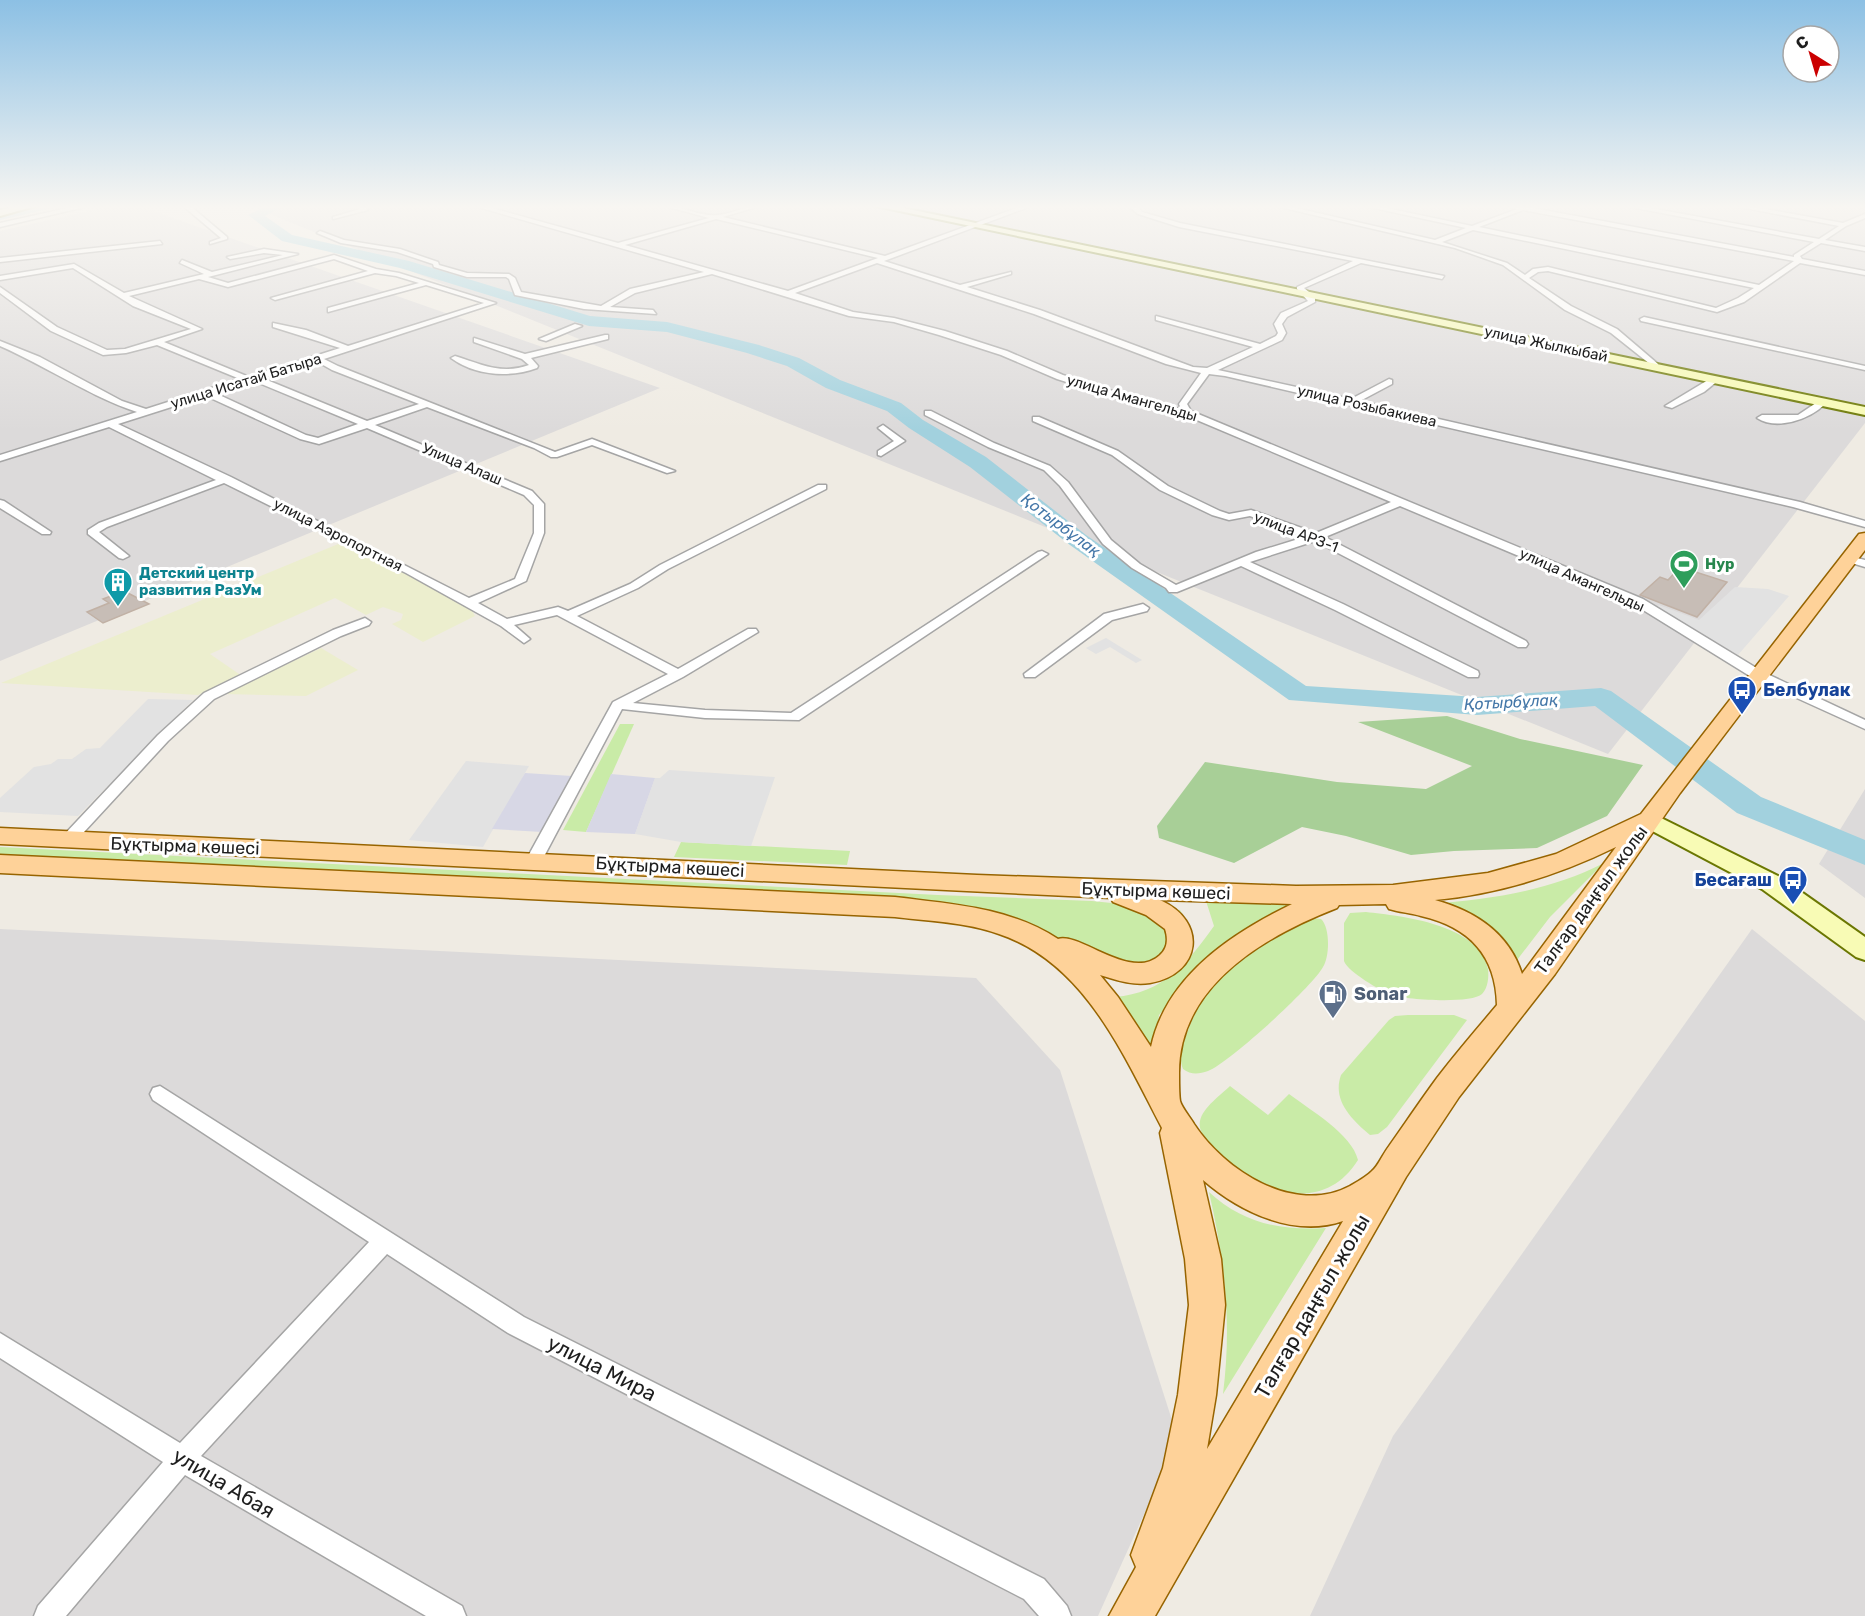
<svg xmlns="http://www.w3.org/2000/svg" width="1865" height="1616" font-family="Rubik,sans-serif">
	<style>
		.residential { fill: #dcdada }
		.farmland { fill: #eceece }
		.grass { fill: #c9eba7 }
		.forest { fill: #a8cf97 }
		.parking { fill: #e2e2e2 }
		.plaza { fill: #d7d7e5 }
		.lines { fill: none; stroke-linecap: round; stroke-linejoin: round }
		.canal { fill: #a2d1de; fill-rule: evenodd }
		.river { fill: #a2d1de; fill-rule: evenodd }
		.building { fill: #c7bdb6; stroke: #c1b1a5; stroke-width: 1.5 }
		.street-casing { stroke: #a5a5a5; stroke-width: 3 }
		.secondary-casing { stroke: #6b7702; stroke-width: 4 }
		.primary-casing { stroke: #976400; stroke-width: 3 }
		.street { fill: #fff; fill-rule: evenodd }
		.secondary { fill: #f8fbb5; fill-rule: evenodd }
		.primary { fill: #fed299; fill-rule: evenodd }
		.labels { text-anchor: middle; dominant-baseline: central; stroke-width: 6; stroke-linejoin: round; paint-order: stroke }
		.far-street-label { font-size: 15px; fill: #1e1e1e; stroke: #fff }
		.far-leisure-label { font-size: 15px; font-weight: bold; fill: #27864d; stroke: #fff; text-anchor: start }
		.far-culture-label { font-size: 15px; font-weight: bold; fill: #0d838f; stroke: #fff; text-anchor: start }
		.far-water-label { font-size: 16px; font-style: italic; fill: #4477a8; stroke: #fff }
		.transit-label { font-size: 18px; font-weight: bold; fill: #164399; stroke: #fff; text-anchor: start }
		.street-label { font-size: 18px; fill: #1e1e1e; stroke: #fff }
		.service-label { font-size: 18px; font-weight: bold; fill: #4e5e75; stroke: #fff; text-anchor: start }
		.near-street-label { font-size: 21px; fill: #1e1e1e; stroke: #fff }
	</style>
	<rect width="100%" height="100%" fill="#efebe3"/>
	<g class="residential">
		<path d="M 116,205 L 136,205 L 660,388 L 0,661 L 0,231 Z"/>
		<path d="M 247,205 L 1865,205 L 1865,423 L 1608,754 Z"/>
		<path d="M 1865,789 L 1865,898 L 1819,864 Z"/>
		<path d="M 0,929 L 976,978 L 1060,1070 L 1178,1439 L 1098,1616 L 0,1616 Z"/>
		<path d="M 1752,929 L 1865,1021 L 1865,1616 L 1310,1616 L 1393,1436 Z"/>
	</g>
	<g class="farmland">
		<path d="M 343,542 L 468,603 L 475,616 L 423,642 L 392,624 L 401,620 L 403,614 L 383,607 L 366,615 L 335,598 L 210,654 L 242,676 L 198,695 L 1,683 Z"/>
		<path d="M 321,648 L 358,670 L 306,696 L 223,694 Z"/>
	</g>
	<g class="grass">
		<path d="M 620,724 L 634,724 L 586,832 L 563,830 Z"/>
		<path d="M 681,842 L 850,851 L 847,865 L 674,857 Z"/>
		<path d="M 0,847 L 938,895 L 1092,901 L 1180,910 L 1191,929 L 1176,954 L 1122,978 L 1093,974 L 1003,917 L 0,855 Z"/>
		<path d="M 1604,863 L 1550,917 L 1517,960 L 1508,948 L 1431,904 C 1492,899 1549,891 1604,863 Z"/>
		<path d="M 1206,901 L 1312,902 L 1203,965 L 1159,1015 L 1153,1055 L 1115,997 C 1163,993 1187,964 1214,926 Z"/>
		<path d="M 1366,912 C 1402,916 1479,924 1488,969 C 1489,977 1488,988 1482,994 C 1472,1004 1406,1000 1392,995 C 1381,991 1348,972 1344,961 L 1344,923 L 1350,913 Z"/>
		<path d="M 1311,918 L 1321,919 C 1330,927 1330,956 1323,967 C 1313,986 1229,1063 1208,1071 C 1199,1074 1191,1075 1183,1069 C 1178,1057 1183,1044 1187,1033 C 1209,971 1256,946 1311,918 Z"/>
		<path d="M 1408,1015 L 1454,1015 L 1467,1020 L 1387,1127 L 1378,1134 L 1370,1135 C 1351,1119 1332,1100 1341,1075 L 1389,1020 L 1395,1016 Z"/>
		<path d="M 1230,1086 L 1268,1115 L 1289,1094 C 1310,1110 1352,1134 1358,1160 C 1321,1220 1245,1190 1210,1145 C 1205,1138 1198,1130 1200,1121 C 1203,1107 1221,1095 1230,1086 Z"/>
		<path d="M 1209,1192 C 1242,1223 1281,1231 1326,1228 L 1223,1394 C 1232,1322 1225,1262 1209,1192 Z"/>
	</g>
	<path class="forest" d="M 1447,716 L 1520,739 L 1643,765 L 1607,816 L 1537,848 L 1454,851 L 1411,855 L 1346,836 L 1302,827 L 1234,863 L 1159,838 L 1157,826 L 1205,762 L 1337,782 L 1426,789 L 1472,766 L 1358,722 Z"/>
	<g class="parking">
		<path d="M 1735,587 L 1768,589 L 1789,596 L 1738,655 L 1656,609 L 1659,605 L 1699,620 Z"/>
		<path d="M 1106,638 L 1142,660 L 1136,663 L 1110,647 L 1096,654 L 1086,648 Z"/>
		<path d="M 148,699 L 193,700 L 78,816 L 0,812 L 0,798 L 34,767 L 51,764 L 58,759 L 72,759 L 86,749 L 100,748 Z"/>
		<path d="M 466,761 L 529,766 L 483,847 L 409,840 Z"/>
		<path d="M 669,770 L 775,777 L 751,846 L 681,842 L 635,834 L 655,778 L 660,778 Z"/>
	</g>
	<g class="plaza">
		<path d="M 525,773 L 572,776 L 542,832 L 492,829 Z"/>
		<path d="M 611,774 L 655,778 L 635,834 L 586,832 Z"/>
	</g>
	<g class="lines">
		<path class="canal" d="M 50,205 L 66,205 L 0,220 L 0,216 Z"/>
		<path class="river" d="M 268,205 L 286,205 L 265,216 L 292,235 L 409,261 L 590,316 L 667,322 L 759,345 L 799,358 L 840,380 L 901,403 L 923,420 L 986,457 L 1086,535 L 1306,686 L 1477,697 L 1601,688 L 1611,691 L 1761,797 L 1865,840 L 1865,865 L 1737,813 L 1595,706 L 1477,715 L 1289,700 L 1070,545 L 970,467 L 909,428 L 887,411 L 826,388 L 787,366 L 747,353 L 667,332 L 589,326 L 400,268 L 282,241 L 248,215 Z"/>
	</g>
	<g class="building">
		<path d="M 1680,567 L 1727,582 L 1697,617 L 1640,595 L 1660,577 L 1668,580 Z"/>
		<path d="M 124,591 L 149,604 L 103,623 L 87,612 L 109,603 L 103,599 Z"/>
	</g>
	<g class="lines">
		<g class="street-casing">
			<g id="street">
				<path d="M 81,205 L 93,205 L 0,227 L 0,223 Z"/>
				<path d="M 182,205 L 189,205 L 227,237 L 227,239 L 210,244 L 210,242 L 221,238 Z"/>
				<path d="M 341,205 L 362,205 L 368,210 L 333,219 L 333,217 L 360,209 Z"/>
				<path d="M 471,205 L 481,205 L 618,243 L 709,218 L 661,205 C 680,205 700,217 717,215 C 733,214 746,205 763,205 L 723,217 L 885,256 L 1025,205 L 1034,205 L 884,261 L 960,285 L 1011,272 L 1011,274 L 967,287 L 1040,310 L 1193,367 L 1207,368 L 1253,347 L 1156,320 L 1156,316 L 1260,344 L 1276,336 L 1278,333 L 1274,324 L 1281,313 L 1308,301 L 1297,289 L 1297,287 L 1353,261 L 1179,227 L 1138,214 L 1131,208 L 1131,205 L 1137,205 L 1142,212 L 1180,223 L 1444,276 L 1442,279 L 1361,263 L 1304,288 L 1315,297 L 1315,302 L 1287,317 L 1282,324 L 1286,333 L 1282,340 L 1218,370 L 1351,399 L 1389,379 L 1392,380 L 1392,384 L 1360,401 L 1800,502 L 1865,521 L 1865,527 L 1793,507 L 1225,376 L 1209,374 L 1187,404 L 1191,411 L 1643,599 L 1763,672 L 1865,720 L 1865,729 L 1753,678 L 1635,605 L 1400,506 L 1325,537 L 1526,641 L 1528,644 L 1526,647 L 1518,647 L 1315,541 L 1250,562 L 1343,604 L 1478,671 L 1479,674 L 1478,677 L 1468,677 L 1335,610 L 1241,566 L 1177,592 L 1169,592 L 1166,588 L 1132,568 L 1103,544 L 1060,486 L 1044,470 L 988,447 L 925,415 L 925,411 L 931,411 L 994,443 L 1050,466 L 1068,482 L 1111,540 L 1140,564 L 1176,585 L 1256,552 L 1305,537 L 1250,516 L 1229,520 L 1212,515 L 1160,490 L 1112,455 L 1033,421 L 1033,417 L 1039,417 L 1118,451 L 1168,486 L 1220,511 L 1229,514 L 1251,510 L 1316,533 L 1391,502 L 1185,415 L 1142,406 L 1057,379 L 1001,355 L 939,335 L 894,322 L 849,316 L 712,274 L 635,293 L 610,307 L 653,310 L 656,314 L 584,309 L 515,295 L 509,279 L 506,277 L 467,277 L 434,267 L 433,264 L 397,252 L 341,243 L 317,233 L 320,231 L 344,240 L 400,249 L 438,262 L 439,265 L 467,273 L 509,274 L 515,278 L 521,292 L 601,306 L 630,289 L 704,272 ZM 716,219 L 878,258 L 788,291 L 625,245 ZM 877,263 L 1034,314 L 1166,364 L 1201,373 L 1179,404 L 1181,409 L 1147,402 L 1063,375 L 1007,351 L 945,331 L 894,318 L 853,312 L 795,293 Z"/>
				<path d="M 1271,205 L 1283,205 L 1435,240 L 1466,228 L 1360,205 L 1372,205 L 1472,226 L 1517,209 L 1504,205 L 1517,205 L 1794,257 L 1794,255 L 1814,242 L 1620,205 L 1634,205 L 1819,239 L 1839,226 L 1729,205 L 1743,205 L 1843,223 L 1865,214 L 1865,218 L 1846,226 L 1825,240 L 1865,247 L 1865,251 L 1821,243 L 1800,256 L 1802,259 L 1865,271 L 1865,275 L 1800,263 L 1744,302 L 1717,312 L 1548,271 L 1538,272 L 1529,278 L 1571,306 L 1617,329 L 1658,364 L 1658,368 L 1655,368 L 1611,333 L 1565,310 L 1503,265 L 1455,248 ZM 1523,210 L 1794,261 L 1759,285 L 1479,227 ZM 1473,230 L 1754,288 L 1738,298 L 1716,308 L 1548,267 L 1533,269 L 1525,275 L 1507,263 L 1442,242 Z"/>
				<path d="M 160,241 L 162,244 L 0,262 L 0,258 Z"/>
				<path d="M 264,249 L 298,254 L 208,277 L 228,283 L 334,255 L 376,269 L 399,273 L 496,303 L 324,359 L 338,366 L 555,452 L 592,439 L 675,471 L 667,473 L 592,445 L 557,457 L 551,457 L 534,448 L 427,407 L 375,425 L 532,491 L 544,504 L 544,533 L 526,581 L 478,603 L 507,619 L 558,607 L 568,611 L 630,584 L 660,565 L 818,485 L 826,485 L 826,489 L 668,569 L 638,588 L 577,616 L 678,669 L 748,629 L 756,629 L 758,632 L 683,677 L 633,703 L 705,710 L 791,713 L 1038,552 L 1042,551 L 1048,554 L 799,720 L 705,718 L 622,709 L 540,864 L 528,864 L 526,860 L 613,702 L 668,674 L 557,615 L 514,625 L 530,639 L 524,643 L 501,626 L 406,573 L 224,483 L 107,527 L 99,532 L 129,556 L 123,559 L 119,558 L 88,534 L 88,530 L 99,523 L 216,480 L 109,427 L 0,461 L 0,455 L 137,412 C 89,396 46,366 0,346 L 0,341 L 40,357 L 122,401 L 146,409 L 240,379 L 157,345 L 126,353 L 103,355 L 51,331 L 0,293 L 0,287 L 57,327 L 107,350 L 125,349 L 191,329 L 133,306 L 73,268 L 0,280 L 0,276 L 74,264 L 124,293 L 204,274 L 180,263 L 182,260 L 212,272 L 283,255 L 264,253 L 230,259 L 227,257 ZM 334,259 L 368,271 L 271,298 L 275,300 L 375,273 L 396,276 L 419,283 L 328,308 L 328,312 L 426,285 L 484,303 L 348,346 L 306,330 L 273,323 L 273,327 L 340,348 L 249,377 L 164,342 L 202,329 L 129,296 L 199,279 L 228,287 ZM 316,361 L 332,370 L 419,404 L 367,421 L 262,378 ZM 254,381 L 358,424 L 318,438 L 306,435 L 215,393 ZM 206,396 L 300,439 L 319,444 L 367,428 L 524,495 L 534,505 L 534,533 L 515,579 L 469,598 L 231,477 L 118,424 Z"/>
				<path d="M 1644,317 L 1865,366 L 1865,370 L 1641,321 L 1640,319 Z"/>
				<path d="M 575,324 L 582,326 L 546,341 L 539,339 Z"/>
				<path d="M 605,335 L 608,335 L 608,339 L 531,358 L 538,366 L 537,368 C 510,378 475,376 451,358 L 455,356 C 481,364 501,375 529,365 L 522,359 L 474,342 L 474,338 L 525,354 Z"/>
				<path d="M 1713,377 L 1720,379 L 1704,392 L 1672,408 L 1665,406 Z"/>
				<path d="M 1822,399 L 1826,402 L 1825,404 C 1810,419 1777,431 1757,418 L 1762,415 L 1798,415 Z"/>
				<path d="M 883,425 L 905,441 L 881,456 L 878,455 L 878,451 L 894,441 L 878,428 Z"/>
				<path d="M 0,500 L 4,501 L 51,532 L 50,534 L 42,534 L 0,508 Z"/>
				<path d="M 1849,556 L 1865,560 L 1865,567 L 1845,561 L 1845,557 Z"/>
				<path d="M 1143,604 L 1149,608 L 1147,611 L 1112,620 L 1035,677 L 1025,677 L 1024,674 L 1104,614 Z"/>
				<path d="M 365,618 L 371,622 L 369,625 L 341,636 L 214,699 L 168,741 L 72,845 L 62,845 L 59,841 L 62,837 L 158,735 L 204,693 L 333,630 Z"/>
				<path d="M 160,1086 L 524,1317 L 1044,1579 L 1067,1606 L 1071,1616 L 1039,1616 L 1024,1599 L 508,1333 L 387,1254 L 201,1456 L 462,1606 L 466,1616 L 426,1616 L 185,1475 L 66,1616 L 34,1616 L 38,1606 L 163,1462 L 0,1358 L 0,1333 L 180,1443 L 369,1242 L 153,1100 L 150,1094 L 153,1088 Z"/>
			</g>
		</g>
		<g class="secondary-casing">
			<g id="secondary">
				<path d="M 23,205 L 39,205 L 0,216 L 0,210 Z"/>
				<path d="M 871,205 L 889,205 L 1865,407 L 1865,415 Z"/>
				<path d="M 1649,812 L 1780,877 L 1865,937 L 1865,960 L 1856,957 L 1762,889 L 1641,825 L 1638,820 L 1641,815 Z"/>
			</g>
		</g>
		<g class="primary-casing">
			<path id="primary" d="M 1865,533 L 1865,550 L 1680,793 L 1555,974 L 1459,1097 L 1406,1177 L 1155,1616 L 1109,1616 L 1136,1567 L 1131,1555 L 1163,1468 L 1178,1395 L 1189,1305 L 1185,1259 L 1160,1133 L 1162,1128 C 1123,1054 1085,963 999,934 C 966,922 929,921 895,917 L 0,873 L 0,855 L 895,897 C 950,904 1010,907 1058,939 C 1080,932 1131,982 1160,955 C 1168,948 1168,938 1165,929 L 1146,915 L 1113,902 L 1111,898 L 0,844 L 0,828 L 977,875 L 1296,886 L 1393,885 L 1488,873 L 1556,854 L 1641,814 L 1859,534 ZM 1616,847 L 1522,974 C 1509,933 1475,911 1435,900 C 1498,894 1559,875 1616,847 ZM 1160,900 L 1292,904 C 1232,933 1166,976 1151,1047 L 1118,997 L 1100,975 C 1116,980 1133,986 1150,983 C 1202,974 1208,921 1160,900 ZM 1386,904 L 1389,909 C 1399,912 1410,913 1421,916 C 1469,927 1496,955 1497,1005 C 1477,1029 1456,1053 1437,1078 C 1420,1101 1404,1125 1387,1149 C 1382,1156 1378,1166 1372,1171 C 1366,1177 1357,1182 1350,1186 C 1294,1216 1224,1170 1194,1124 C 1190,1117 1182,1108 1180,1101 C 1179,1094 1179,1082 1179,1074 C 1178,986 1265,936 1337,908 L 1339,905 ZM 1203,1180 C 1240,1212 1294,1238 1343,1221 L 1207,1449 L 1216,1395 L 1225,1305 L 1221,1259 Z"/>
		</g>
		<use href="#street" class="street"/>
		<use href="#secondary" class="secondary"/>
		<use href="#primary" class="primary"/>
	</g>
	<linearGradient id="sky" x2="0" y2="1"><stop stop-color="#8cc0e4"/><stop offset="0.48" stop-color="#f8f6f2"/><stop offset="1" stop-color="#f8f6f2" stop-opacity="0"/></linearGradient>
	<rect width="1865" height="431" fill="url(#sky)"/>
	<defs>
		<g id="stadium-pin" transform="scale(1.5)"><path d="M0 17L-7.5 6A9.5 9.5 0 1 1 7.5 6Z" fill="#2e9e5b" stroke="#fff"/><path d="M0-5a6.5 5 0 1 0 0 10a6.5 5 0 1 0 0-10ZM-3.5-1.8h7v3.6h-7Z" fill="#fff"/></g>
		<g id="building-pin" transform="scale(1.5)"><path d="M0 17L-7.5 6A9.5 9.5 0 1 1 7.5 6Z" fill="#0f9aa8" stroke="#fff"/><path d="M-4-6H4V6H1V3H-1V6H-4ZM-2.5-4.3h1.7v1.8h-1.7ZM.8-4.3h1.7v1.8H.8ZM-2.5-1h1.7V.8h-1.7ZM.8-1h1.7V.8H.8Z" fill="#fff"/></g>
		<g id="bus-pin" transform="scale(1.5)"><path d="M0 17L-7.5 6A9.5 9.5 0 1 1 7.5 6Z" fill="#1a4fb4" stroke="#fff"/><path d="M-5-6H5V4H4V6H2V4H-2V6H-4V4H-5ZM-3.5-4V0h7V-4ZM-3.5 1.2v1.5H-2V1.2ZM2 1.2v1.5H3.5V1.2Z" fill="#fff"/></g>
		<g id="fuel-pin" transform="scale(1.5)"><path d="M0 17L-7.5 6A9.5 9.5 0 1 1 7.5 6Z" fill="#5c6f8a" stroke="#fff"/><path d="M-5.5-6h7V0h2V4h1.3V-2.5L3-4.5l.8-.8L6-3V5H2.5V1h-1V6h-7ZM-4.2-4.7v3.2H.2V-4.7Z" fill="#fff"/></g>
	</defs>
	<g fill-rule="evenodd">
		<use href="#stadium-pin" x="1684" y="564"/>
		<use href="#building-pin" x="118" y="582"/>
		<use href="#bus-pin" x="1742" y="690"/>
		<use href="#bus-pin" x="1793" y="880"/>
		<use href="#fuel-pin" x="1333" y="994"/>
	</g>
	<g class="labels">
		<g class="far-street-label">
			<text transform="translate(1546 344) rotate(12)">улица Жылкыбай</text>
			<text transform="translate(246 381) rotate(-17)">улица Исатай Батыра</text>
			<text transform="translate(1132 398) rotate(16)">улица Амангельды</text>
			<text transform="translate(1367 406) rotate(13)">улица Розыбакиева</text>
			<text transform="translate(462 464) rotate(23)">Улица Алаш</text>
			<text transform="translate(1296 532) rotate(21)">улица АРЗ-1</text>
			<text transform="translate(338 535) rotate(27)">улица Аэропортная</text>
			<text transform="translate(1582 580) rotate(24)">улица Амангельды</text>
		</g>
		<g class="far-leisure-label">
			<text x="1705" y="564">Нур</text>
		</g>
		<g class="far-culture-label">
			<text x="139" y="573">Детский центр<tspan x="139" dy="17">развития РазУм</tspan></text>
		</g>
		<g class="far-water-label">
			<text transform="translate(1061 525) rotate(37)">Қотырбұлақ</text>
			<text transform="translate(1511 702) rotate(-3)">Қотырбұлақ</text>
		</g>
		<g class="transit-label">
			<text x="1763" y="690">Белбулак</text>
			<text x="1772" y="880" text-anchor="end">Бесағаш</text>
		</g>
		<g class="street-label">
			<text transform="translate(185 846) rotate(2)">Бұқтырма көшесі</text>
			<text transform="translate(670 867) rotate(3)">Бұқтырма көшесі</text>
			<text transform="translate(1156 891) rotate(2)">Бұқтырма көшесі</text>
			<text transform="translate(1591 900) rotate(-54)">Талғар даңғыл жолы</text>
		</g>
		<g class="service-label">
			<text x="1354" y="994">Sonar</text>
		</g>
		<g class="near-street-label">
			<text transform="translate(1312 1306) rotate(-60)">Талғар даңғыл жолы</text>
			<text transform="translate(602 1368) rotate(27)">улица Мира</text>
			<text transform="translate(224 1483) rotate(31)">улица Абая</text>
		</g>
	</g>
	<g transform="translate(1811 54) rotate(323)"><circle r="28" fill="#ffffff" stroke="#a5a5a5" stroke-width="1.5"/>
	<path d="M0-4.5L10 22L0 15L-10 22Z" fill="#cb0001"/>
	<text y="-9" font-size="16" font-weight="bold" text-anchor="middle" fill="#1e1e1e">С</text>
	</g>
</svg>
